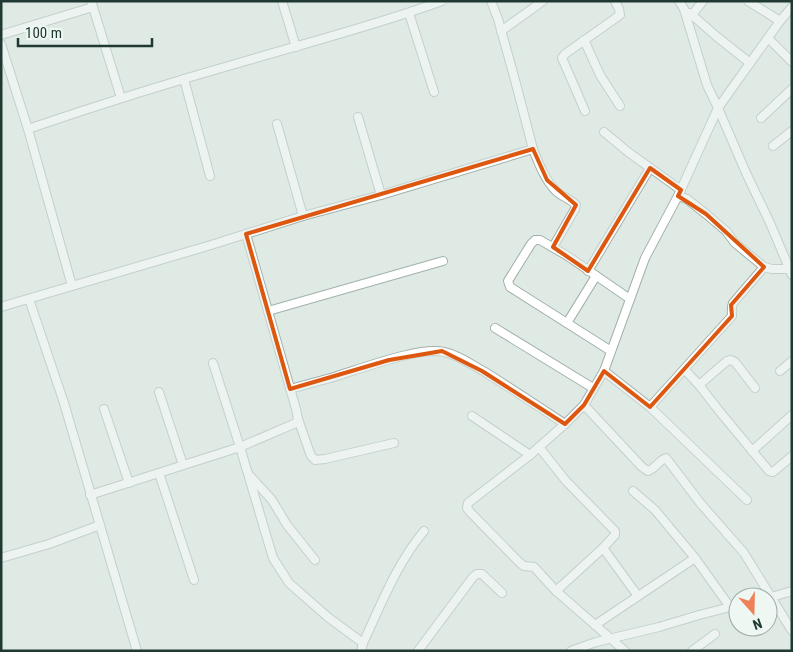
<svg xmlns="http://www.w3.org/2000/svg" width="793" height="652" font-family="'Roboto Condensed',sans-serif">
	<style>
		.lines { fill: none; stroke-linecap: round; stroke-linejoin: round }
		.minor-casing { stroke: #a2b1ac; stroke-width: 10 }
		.minor { stroke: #fff; stroke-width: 8 }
		.marked { fill: none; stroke: #de570e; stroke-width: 4; stroke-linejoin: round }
	</style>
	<rect width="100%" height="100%" fill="#dfeae5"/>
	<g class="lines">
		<g class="minor-casing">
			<g id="minor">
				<path d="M 282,1 L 296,47"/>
				<path d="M 679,1 L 684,9 L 707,85 L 718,108 L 747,175 L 770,223 L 792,275"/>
				<path d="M 748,1 L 780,21"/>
				<path d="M 93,7 L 121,98"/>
				<path d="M 409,13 L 434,92"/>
				<path d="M 689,13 L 692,15 L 703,1"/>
				<path d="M 692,15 L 716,36 L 750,63"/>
				<path d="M 501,31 L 543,1"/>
				<path d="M 1,35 L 93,7 L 91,1"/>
				<path d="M 768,38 L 792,62"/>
				<path d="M 584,40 L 600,75 L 620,106"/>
				<path d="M 1,44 L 28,129 L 72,286"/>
				<path d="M 184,79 L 210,176"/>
				<path d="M 585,111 L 562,58 L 565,54 L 620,15 L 619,9 L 615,1"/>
				<path d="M 358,117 L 381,195"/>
				<path d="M 761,118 L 792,89"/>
				<path d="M 277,124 L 303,216"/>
				<path d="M 28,129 C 101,104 175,81 249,60 C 314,41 379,24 442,1"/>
				<path d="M 604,132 L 628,152 L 681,190"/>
				<path d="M 773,146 L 792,131"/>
				<path d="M 533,149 C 539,164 545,180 556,191 C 562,197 571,199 576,205 L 575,209 L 553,247"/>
				<path d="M 678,196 L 687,199 L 706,214 L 726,231 L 735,243 L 764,267 L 772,269 L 789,269"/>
				<path d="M 588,271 L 650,168"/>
				<path d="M 29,299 L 64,403 L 137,651"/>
				<path d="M 1,307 L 211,245 L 303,216 L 381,195 L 533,149 L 515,80 L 498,19 L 491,1"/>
				<path d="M 268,311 L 443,261"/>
				<path d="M 567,323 L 596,276"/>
				<path d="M 495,328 L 593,388"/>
				<path d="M 611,351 L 510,287 L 508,281 L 531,244 L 535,240 L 540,240 L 566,255 L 630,299"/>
				<path d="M 213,363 L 240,447 L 273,558 L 289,583 L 329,618 L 363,643"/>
				<path d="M 685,370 L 699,385 L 720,412 L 769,471 L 773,472 L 792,456"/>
				<path d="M 604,371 L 650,407 L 747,500"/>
				<path d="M 780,371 L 792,361"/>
				<path d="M 699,385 L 727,361 L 731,360 L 735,362 L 755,388"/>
				<path d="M 290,389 C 305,385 319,381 334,377 C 360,369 420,346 444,352 C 459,355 472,365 485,372 C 512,389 538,406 565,424"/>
				<path d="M 159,392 L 183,465"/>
				<path d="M 584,405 L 642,467 L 648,471 C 655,469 659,460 666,458 L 701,504 L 744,553 L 792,631"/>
				<path d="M 650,407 L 732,316 C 732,311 731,307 733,303 L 764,267"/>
				<path d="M 104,409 L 129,483"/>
				<path d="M 472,416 L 530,455"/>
				<path d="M 298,419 L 311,456 L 315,460 L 325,459 L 394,443"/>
				<path d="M 539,447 L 566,481 L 615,531 L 615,535 L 603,548"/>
				<path d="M 752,451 L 792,415"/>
				<path d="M 159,473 L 194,580"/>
				<path d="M 249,475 L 272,500 L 287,525 L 315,560"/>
				<path d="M 633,491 L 655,510 L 695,558 L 730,607"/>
				<path d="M 90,495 L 240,447 L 296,423 L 298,419 L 296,409 L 246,234"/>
				<path d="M 1,558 L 49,544 L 100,525"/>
				<path d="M 556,591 L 603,548 L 638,596"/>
				<path d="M 768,598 L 792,591"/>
				<path d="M 595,625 L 695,558"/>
				<path d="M 361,651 L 363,643 C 381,605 397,563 424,531"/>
				<path d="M 418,651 L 473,577 L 477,574 L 482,574 L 502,593"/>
				<path d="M 571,651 L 596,642 L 659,627 L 699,615 L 738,605"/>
				<path d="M 625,651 L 556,591 L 534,567 L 524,566 L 520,563 L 470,512 L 467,508 L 468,503 L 530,455 L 565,424 L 584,405 L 604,371 L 645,258 L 678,196 L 718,108 L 780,21 L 792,7"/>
				<path d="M 692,651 L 715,634"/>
			</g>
		</g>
		<use href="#minor" class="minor"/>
	</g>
	<path d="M0 0H793V652H0ZM 533,149 L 547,180 L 576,205 L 553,247 L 588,271 L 650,168 L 681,190 L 678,196 L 706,214 L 764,267 L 731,305 L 732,316 L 650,407 L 604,371 L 584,405 L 565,424 L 482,371 L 442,351 L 389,360 L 290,389 L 246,234 Z" fill="#dfeae5" fill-opacity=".55" fill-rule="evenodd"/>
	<path class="marked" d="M 533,149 L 547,180 L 576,205 L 553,247 L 588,271 L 650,168 L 681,190 L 678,196 L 706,214 L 764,267 L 731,305 L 732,316 L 650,407 L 604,371 L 584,405 L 565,424 L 482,371 L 442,351 L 389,360 L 290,389 L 246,234 Z"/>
	<rect width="793" height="652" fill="none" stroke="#203933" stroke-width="5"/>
	<g transform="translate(753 612) rotate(160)"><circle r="24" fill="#eff7f3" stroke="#9caba6"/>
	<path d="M0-4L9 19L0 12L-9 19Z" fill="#ee8158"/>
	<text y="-8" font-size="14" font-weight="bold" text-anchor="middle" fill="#203933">N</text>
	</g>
	<path d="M18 38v8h134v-8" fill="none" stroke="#203933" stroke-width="2.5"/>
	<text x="25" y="38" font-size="15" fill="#203933" stroke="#eff7f3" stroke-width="4" paint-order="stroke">100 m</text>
</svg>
